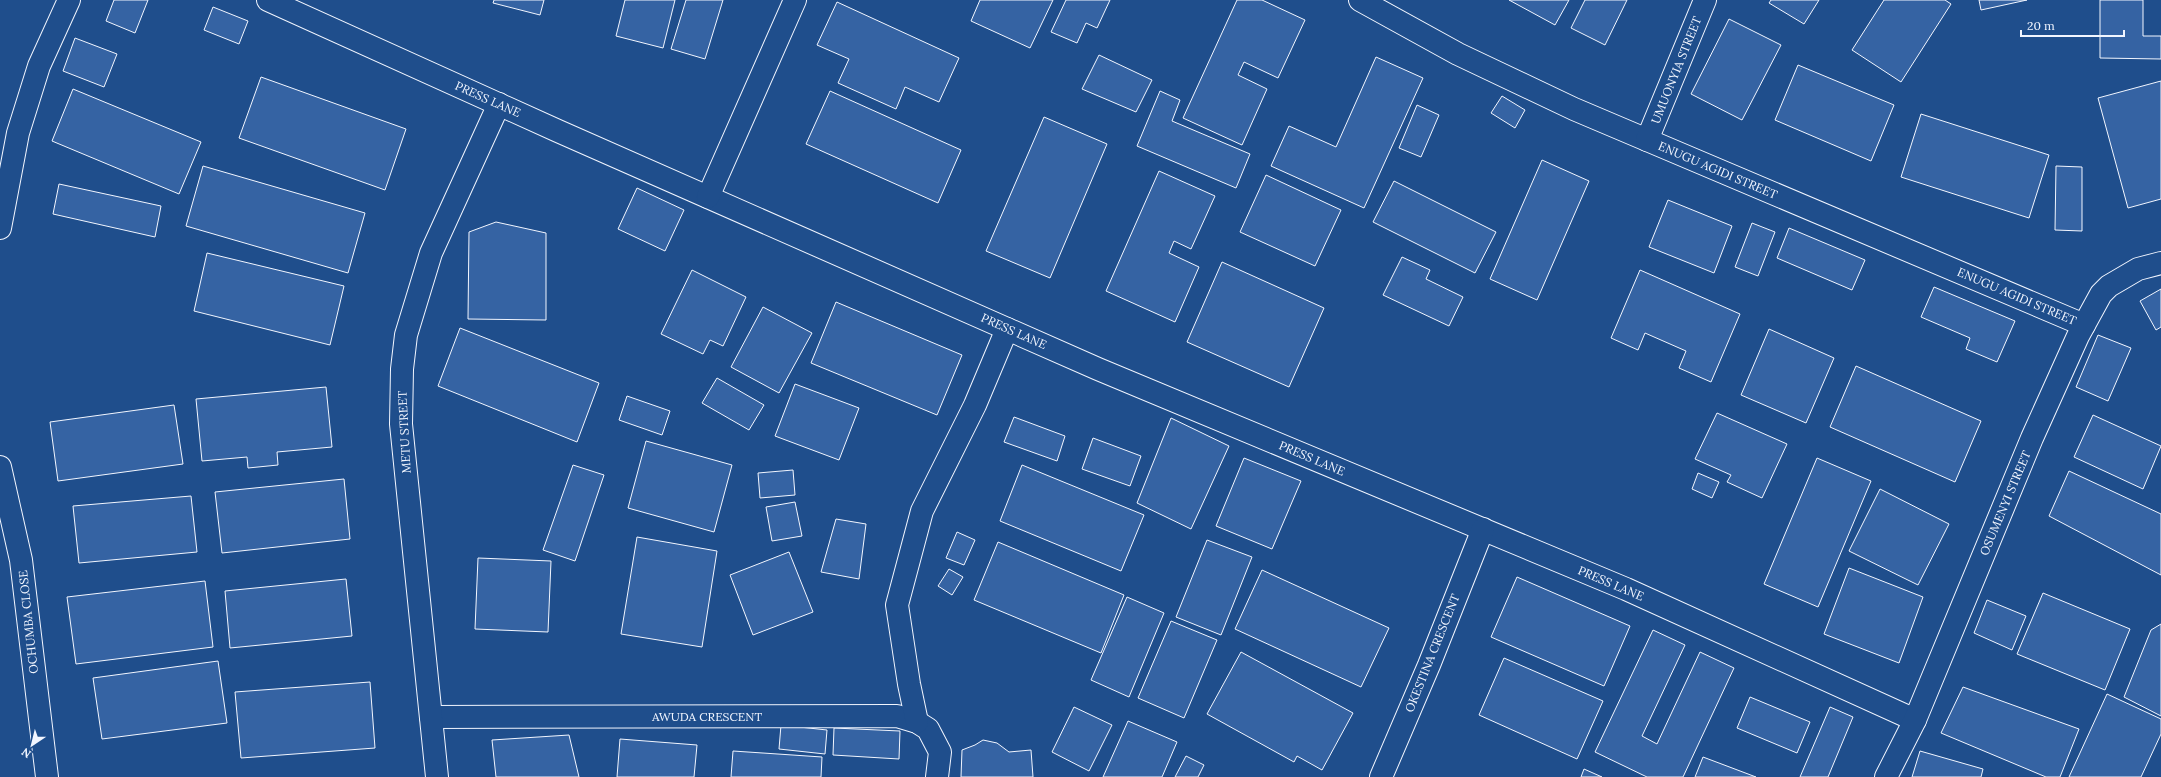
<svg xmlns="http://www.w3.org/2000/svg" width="2161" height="777" font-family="Lora,serif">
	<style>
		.building { fill: #3563a3; stroke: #f2f6ff }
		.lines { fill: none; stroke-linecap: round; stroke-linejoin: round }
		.street-casing { stroke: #f2f6ff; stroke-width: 24 }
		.street { stroke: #1f4e8c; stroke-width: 22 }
		.labels { text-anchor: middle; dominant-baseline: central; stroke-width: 3; stroke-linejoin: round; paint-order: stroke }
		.street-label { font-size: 12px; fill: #f2f6ff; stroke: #1f4e8c }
	</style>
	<rect width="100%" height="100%" fill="#1f4e8c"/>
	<g class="building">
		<path d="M 114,0 L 148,0 L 135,33 L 106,21 Z"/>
		<path d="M 494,0 L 544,0 L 540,15 L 493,3 Z"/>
		<path d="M 625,0 L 675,0 L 663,48 L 616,36 Z"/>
		<path d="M 686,0 L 723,0 L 705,59 L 671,49 Z"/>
		<path d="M 980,0 L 1053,0 L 1030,48 L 971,21 Z"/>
		<path d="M 1066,0 L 1110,0 L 1097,28 L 1086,23 L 1077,43 L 1051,32 Z"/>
		<path d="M 1237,0 L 1262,0 L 1305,20 L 1278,78 L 1244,62 L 1238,75 L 1267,89 L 1242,145 L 1183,118 Z"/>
		<path d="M 1509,0 L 1569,0 L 1555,25 Z"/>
		<path d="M 1585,0 L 1627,0 L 1605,45 L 1571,28 Z"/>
		<path d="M 1771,0 L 1819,0 L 1804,24 L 1769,3 Z"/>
		<path d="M 1884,0 L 1945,0 L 1951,4 L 1901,82 L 1852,50 Z"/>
		<path d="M 1979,0 L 2027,0 L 1981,10 Z"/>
		<path d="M 2100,0 L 2143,0 L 2143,36 L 2161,36 L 2161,59 L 2100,58 Z"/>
		<path d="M 837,2 L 959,58 L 939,102 L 905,87 L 896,109 L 838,83 L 849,59 L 817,45 Z"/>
		<path d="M 213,7 L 248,21 L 239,44 L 204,30 Z"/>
		<path d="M 1729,19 L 1781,45 L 1742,120 L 1691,94 Z"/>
		<path d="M 75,38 L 117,54 L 104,87 L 63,71 Z"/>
		<path d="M 1099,55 L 1152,80 L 1136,112 L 1082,89 Z"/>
		<path d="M 1376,57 L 1423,78 L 1364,208 L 1271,166 L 1289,126 L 1336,147 Z"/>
		<path d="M 1798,65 L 1894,105 L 1871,161 L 1775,120 Z"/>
		<path d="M 261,77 L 406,129 L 385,190 L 239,138 Z"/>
		<path d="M 2161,81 L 2161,199 L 2128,208 L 2098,98 Z"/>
		<path d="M 73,89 L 201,142 L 179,194 L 52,141 Z"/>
		<path d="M 830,91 L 961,150 L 938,203 L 806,144 Z"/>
		<path d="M 1160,91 L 1180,100 L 1172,121 L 1250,154 L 1236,188 L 1137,146 Z"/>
		<path d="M 1502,96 L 1525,110 L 1515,128 L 1491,113 Z"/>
		<path d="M 1417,105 L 1439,115 L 1421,157 L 1399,148 Z"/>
		<path d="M 1921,114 L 2049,155 L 2029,218 L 1901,177 Z"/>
		<path d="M 1044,117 L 1107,144 L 1050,278 L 986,251 Z"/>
		<path d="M 1542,160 L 1589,181 L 1537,300 L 1490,279 Z"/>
		<path d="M 203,166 L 365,213 L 348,273 L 186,226 Z"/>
		<path d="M 2056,166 L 2082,167 L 2082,231 L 2055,230 Z"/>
		<path d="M 1159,171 L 1215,196 L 1191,249 L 1174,241 L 1169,253 L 1199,267 L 1175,322 L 1106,291 Z"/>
		<path d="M 1266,175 L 1341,210 L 1315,266 L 1240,232 Z"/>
		<path d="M 1394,181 L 1496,232 L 1475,273 L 1373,222 Z"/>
		<path d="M 59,184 L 161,206 L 155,237 L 53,214 Z"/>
		<path d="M 637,188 L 684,210 L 665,251 L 618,229 Z"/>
		<path d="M 1668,200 L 1732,226 L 1714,273 L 1649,247 Z"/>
		<path d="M 496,222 L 546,233 L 546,320 L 468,319 L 469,232 Z"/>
		<path d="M 1752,223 L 1775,232 L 1758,276 L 1735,267 Z"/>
		<path d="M 1789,228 L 1865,260 L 1852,290 L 1777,258 Z"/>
		<path d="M 207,253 L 344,286 L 330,345 L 194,311 Z"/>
		<path d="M 1402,257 L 1430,270 L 1426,279 L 1463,297 L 1449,326 L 1383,295 Z"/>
		<path d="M 1222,262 L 1324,308 L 1289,387 L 1187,342 Z"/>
		<path d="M 692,270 L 746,297 L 723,346 L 710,340 L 703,354 L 661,334 Z"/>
		<path d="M 1640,270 L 1740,314 L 1711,382 L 1679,368 L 1686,351 L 1645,333 L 1638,350 L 1611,338 Z"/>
		<path d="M 1934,287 L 2015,321 L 1997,362 L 1966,349 L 1970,338 L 1921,317 Z"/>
		<path d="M 2161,289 L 2161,327 L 2156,330 L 2140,301 Z"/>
		<path d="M 836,302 L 962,355 L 937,415 L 811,363 Z"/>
		<path d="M 763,307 L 812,333 L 779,393 L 731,367 Z"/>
		<path d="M 460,328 L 599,383 L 577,442 L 438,386 Z"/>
		<path d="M 1769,329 L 1834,358 L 1806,423 L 1741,395 Z"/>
		<path d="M 2098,335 L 2131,348 L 2108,401 L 2076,387 Z"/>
		<path d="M 1856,366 L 1981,421 L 1955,482 L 1830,427 Z"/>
		<path d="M 717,378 L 764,405 L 749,430 L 702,403 Z"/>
		<path d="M 795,384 L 859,408 L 839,460 L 775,436 Z"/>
		<path d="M 326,387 L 332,447 L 277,452 L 278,465 L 248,468 L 247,457 L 202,461 L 196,399 Z"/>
		<path d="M 627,396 L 670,411 L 662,435 L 619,420 Z"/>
		<path d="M 174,405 L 183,464 L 58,481 L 50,422 Z"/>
		<path d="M 1717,413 L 1787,444 L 1762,498 L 1727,482 L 1731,475 L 1695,459 Z"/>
		<path d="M 2093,415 L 2161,446 L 2143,489 L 2074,457 Z"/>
		<path d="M 1014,417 L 1065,436 L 1057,461 L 1004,442 Z"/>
		<path d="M 1171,418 L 1229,446 L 1191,529 L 1137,503 Z"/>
		<path d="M 1093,438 L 1141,456 L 1130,486 L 1082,469 Z"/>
		<path d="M 646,441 L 732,465 L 714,532 L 628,508 Z"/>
		<path d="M 1244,458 L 1301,481 L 1272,549 L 1216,526 Z"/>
		<path d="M 1817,458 L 1871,481 L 1818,607 L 1764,584 Z"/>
		<path d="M 573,465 L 604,475 L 575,561 L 543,550 Z"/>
		<path d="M 1022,465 L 1144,515 L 1121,571 L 1000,521 Z"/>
		<path d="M 793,470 L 795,495 L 760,498 L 758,473 Z"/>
		<path d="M 2069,471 L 2161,514 L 2161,575 L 2049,516 Z"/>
		<path d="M 1698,473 L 1719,482 L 1712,498 L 1692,489 Z"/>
		<path d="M 344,479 L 350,539 L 222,553 L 215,492 Z"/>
		<path d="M 1880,489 L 1949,524 L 1918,585 L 1849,551 Z"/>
		<path d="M 191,496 L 197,552 L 79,563 L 73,506 Z"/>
		<path d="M 795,502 L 802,536 L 772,541 L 766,507 Z"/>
		<path d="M 836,519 L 866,524 L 859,579 L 821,572 Z"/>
		<path d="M 957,532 L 975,540 L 964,565 L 946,558 Z"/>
		<path d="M 637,537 L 717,551 L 702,647 L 621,634 Z"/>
		<path d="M 1207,540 L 1252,557 L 1221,635 L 1176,617 Z"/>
		<path d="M 998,542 L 1124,595 L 1101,653 L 974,600 Z"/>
		<path d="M 789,552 L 813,612 L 753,635 L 730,575 Z"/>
		<path d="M 478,558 L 551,561 L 548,632 L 475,629 Z"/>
		<path d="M 1849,568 L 1923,597 L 1899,663 L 1824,634 Z"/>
		<path d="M 949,569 L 963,577 L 952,595 L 938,586 Z"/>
		<path d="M 1262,570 L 1389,628 L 1361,687 L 1235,629 Z"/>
		<path d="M 1517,577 L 1630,626 L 1604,686 L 1491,637 Z"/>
		<path d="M 346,579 L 352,636 L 230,648 L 225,591 Z"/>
		<path d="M 205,581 L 213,647 L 76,664 L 67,597 Z"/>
		<path d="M 2043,593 L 2130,629 L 2105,690 L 2017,654 Z"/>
		<path d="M 1127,597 L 1164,613 L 1129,697 L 1091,680 Z"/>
		<path d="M 1987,600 L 2026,616 L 2012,650 L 1974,633 Z"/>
		<path d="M 1171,621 L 1217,640 L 1184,718 L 1138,698 Z"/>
		<path d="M 2161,624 L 2161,716 L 2124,697 L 2151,630 Z"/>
		<path d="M 1653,630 L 1685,645 L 1642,736 L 1657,744 L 1700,652 L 1734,668 L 1683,777 L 1647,777 L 1595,752 Z"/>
		<path d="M 1241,652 L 1353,713 L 1322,770 L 1297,756 L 1294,762 L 1207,714 Z"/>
		<path d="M 1504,658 L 1603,701 L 1577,759 L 1479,715 Z"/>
		<path d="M 218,661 L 227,723 L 102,739 L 93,678 Z"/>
		<path d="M 370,682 L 375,748 L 241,758 L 235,692 Z"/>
		<path d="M 1963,687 L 2079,729 L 2060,777 L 2046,777 L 1941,733 Z"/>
		<path d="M 2107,694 L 2161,719 L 2161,734 L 2141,777 L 2069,777 Z"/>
		<path d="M 1750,697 L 1810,722 L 1797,753 L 1737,728 Z"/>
		<path d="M 1074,707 L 1112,725 L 1089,771 L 1052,752 Z"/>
		<path d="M 1830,707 L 1853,717 L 1828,777 L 1800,777 Z"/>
		<path d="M 1128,721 L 1177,742 L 1162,777 L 1103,777 Z"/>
		<path d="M 781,725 L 827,730 L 825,754 L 779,749 Z"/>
		<path d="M 834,728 L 900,731 L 899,759 L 833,755 Z"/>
		<path d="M 569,735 L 579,777 L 496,777 L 492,740 Z"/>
		<path d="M 620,739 L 697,745 L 694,777 L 617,777 Z"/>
		<path d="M 983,740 L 997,743 L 1009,752 L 1031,750 L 1033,777 L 961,777 L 962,750 L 975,745 Z"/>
		<path d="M 733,751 L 822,757 L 821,777 L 731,777 Z"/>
		<path d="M 1920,751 L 1983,769 L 1981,777 L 1912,777 Z"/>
		<path d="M 1186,756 L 1204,765 L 1198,777 L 1175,777 Z"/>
		<path d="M 1703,757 L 1756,777 L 1695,777 Z"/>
		<path d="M 1584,769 L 1602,777 L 1581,777 Z"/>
	</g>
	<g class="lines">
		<g class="street-casing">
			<g id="street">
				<path d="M 268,0 L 558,131 L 1098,369 L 1626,589 L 1915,720"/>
				<path d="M 1360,0 L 1458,54 L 1574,109 L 2084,325"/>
				<path d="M 1647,140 L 1705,0"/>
				<path d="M 708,197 L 795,0"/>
				<path d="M 0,228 L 18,133 L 39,66 L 69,0"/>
				<path d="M 0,467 L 21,560 L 47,777"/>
				<path d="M 431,717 L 897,716 L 917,722 L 928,729 L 940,752 L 937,777"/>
				<path d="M 917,722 L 909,684 L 897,605 L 922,511 L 975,405 L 1007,329"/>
				<path d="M 437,777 L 401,424 L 402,369 L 406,335 L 431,253 L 499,104"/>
				<path d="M 1381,777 L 1429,665 L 1483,529"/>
				<path d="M 1886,777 L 1915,720 L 2032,438 L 2078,336 L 2101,294 L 2109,286 L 2138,269 L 2161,263"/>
			</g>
		</g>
		<use href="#street" class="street"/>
	</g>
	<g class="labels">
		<g class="street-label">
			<text transform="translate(1676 70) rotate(-68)">UMUONYIA STREET</text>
			<text transform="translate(488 99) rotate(24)">PRESS LANE</text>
			<text transform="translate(1718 170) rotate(23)">ENUGU AGIDI STREET</text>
			<text transform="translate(2017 296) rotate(23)">ENUGU AGIDI STREET</text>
			<text transform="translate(1014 331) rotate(24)">PRESS LANE</text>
			<text transform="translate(404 432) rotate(-93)">METU STREET</text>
			<text transform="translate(1312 458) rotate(23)">PRESS LANE</text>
			<text transform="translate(2005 503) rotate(-67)">OSUMENYI STREET</text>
			<text transform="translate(1611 583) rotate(23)">PRESS LANE</text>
			<text transform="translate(28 622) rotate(-96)">OCHUMBA CLOSE</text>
			<text transform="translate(1432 653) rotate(-68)">OKESTINA CRESCENT</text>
			<text x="707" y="716">AWUDA CRESCENT</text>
		</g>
	</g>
	<g transform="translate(32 745) rotate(215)" stroke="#1f4e8c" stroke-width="3" paint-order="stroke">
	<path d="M0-3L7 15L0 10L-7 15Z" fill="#f2f6ff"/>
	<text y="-6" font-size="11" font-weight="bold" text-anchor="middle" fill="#f2f6ff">N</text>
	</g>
	<path d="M2021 30v6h103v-6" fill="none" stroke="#f2f6ff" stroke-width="2"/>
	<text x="2027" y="30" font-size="12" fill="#f2f6ff" stroke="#1f4e8c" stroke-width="3" paint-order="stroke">20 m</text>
</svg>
